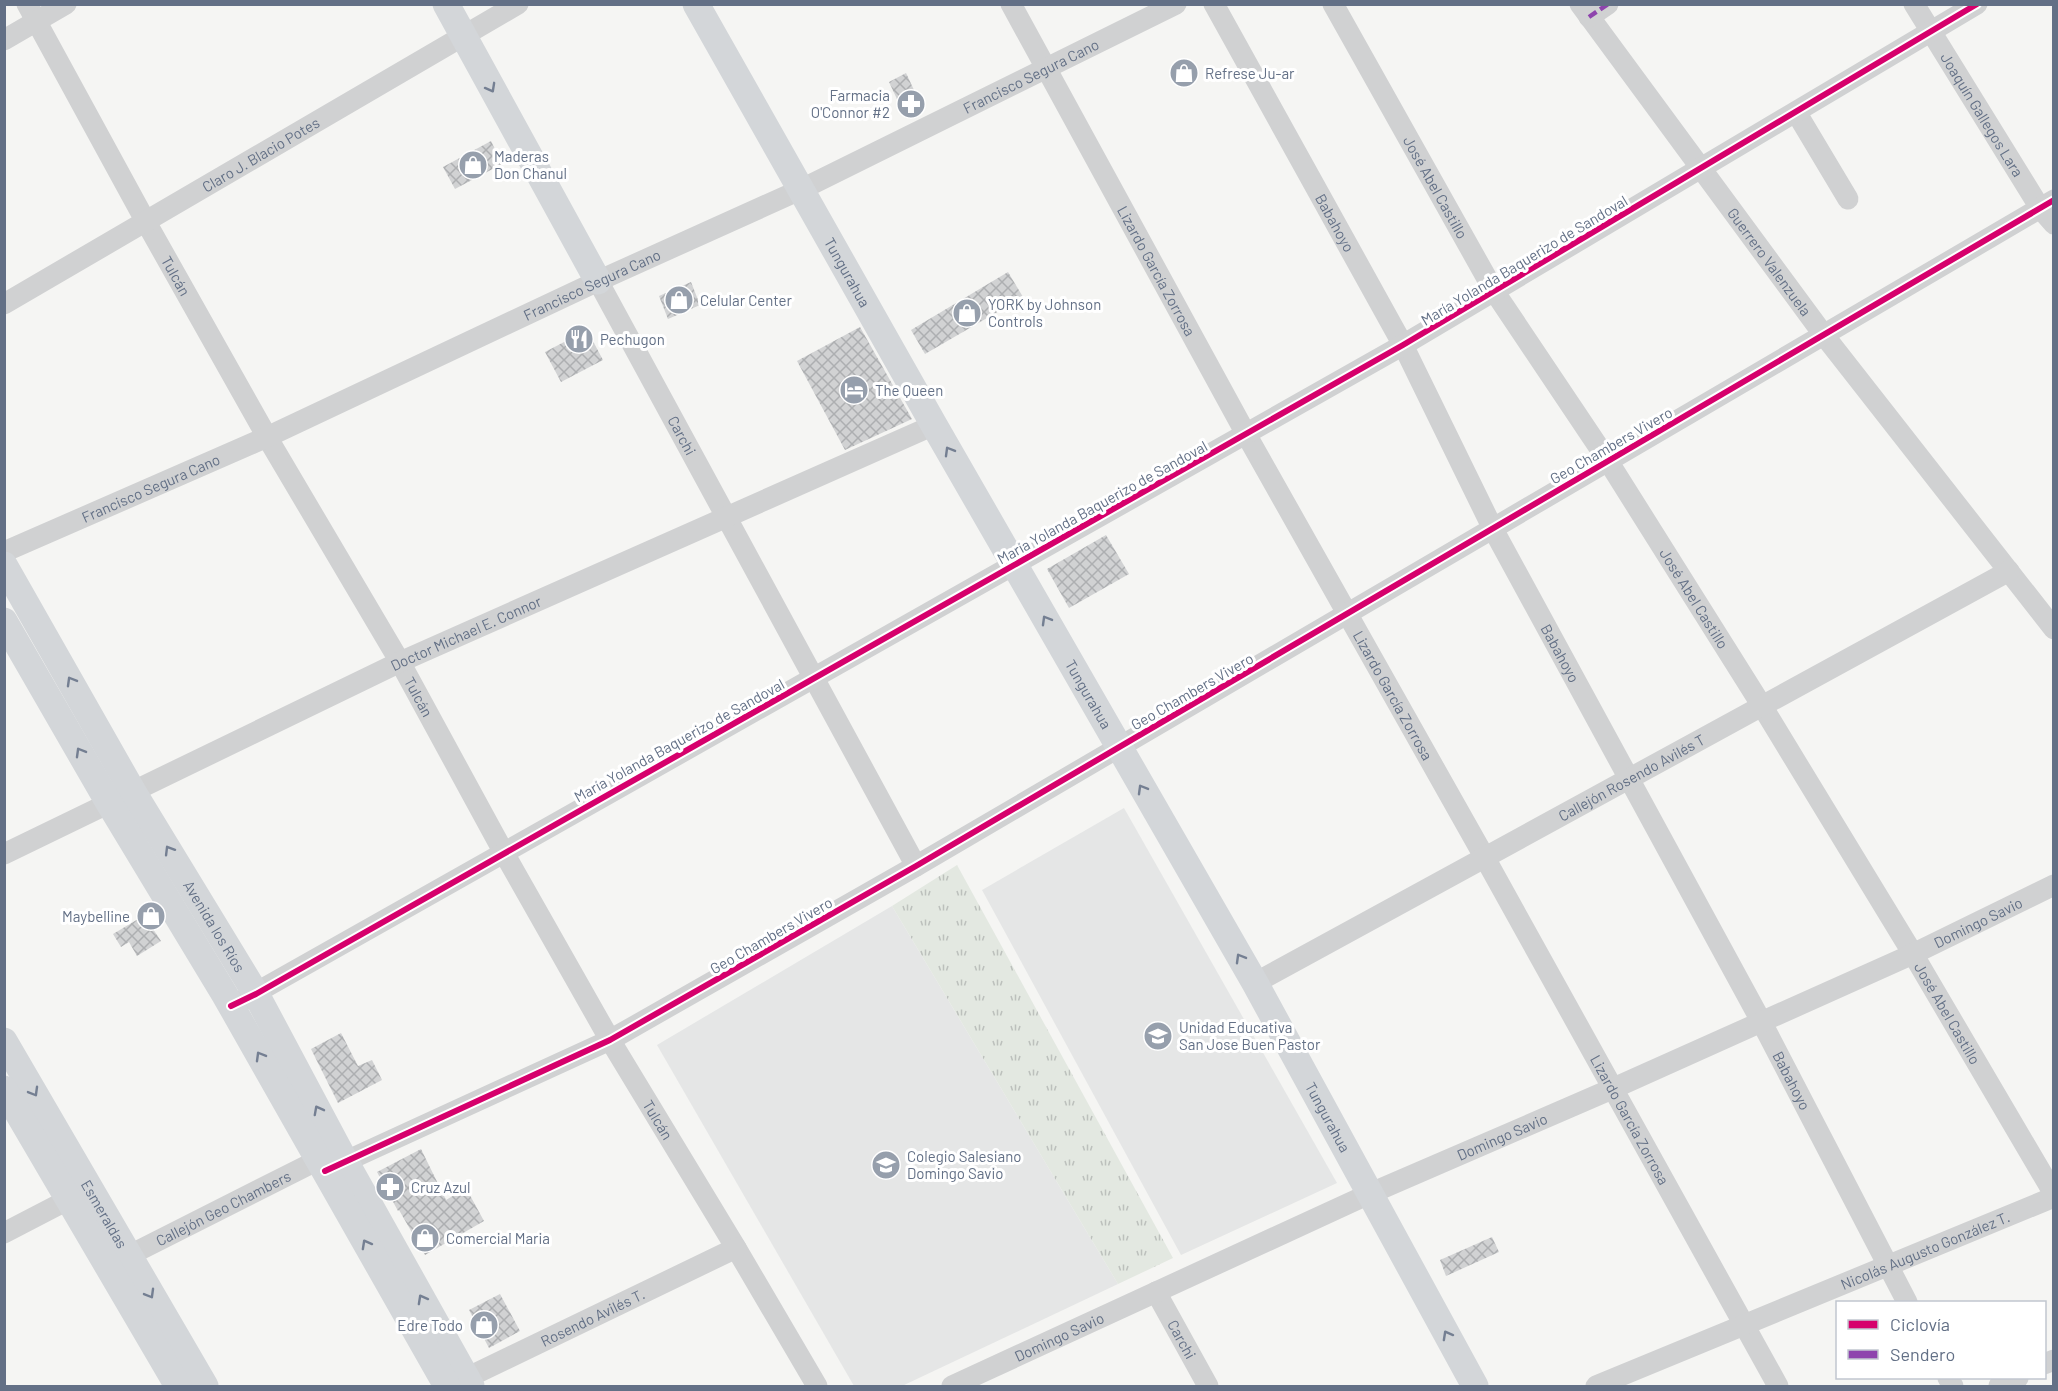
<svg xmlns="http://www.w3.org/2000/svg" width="2058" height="1391" font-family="Barlow,sans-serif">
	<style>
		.built { fill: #e5e6e6 }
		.grass { fill: url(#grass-tufts) }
		.building { fill: url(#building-cross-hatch) }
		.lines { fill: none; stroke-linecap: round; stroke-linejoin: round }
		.minor { stroke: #d0d1d2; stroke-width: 21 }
		.major { stroke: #d3d6d9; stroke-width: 27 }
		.quiet { stroke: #8e44ad; stroke-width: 4.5; stroke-dasharray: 9 4.5; stroke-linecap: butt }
		.cycleway-casing { stroke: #fff; stroke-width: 10 }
		.cycleway { stroke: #d6006c; stroke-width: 6 }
		.oneway { stroke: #747f92 }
		.labels { text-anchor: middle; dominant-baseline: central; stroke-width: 6; stroke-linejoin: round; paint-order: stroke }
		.poi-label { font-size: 15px; fill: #637086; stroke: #fff; text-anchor: start }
		.street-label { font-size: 15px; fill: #637086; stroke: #fff }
	</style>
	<defs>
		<pattern id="grass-tufts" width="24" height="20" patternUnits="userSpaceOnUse" patternTransform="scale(1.5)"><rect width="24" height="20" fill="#e3e8e1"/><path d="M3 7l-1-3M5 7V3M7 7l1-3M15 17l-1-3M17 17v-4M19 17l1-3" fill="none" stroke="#bcc0bc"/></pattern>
		<pattern id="building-cross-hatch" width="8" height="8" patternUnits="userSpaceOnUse" patternTransform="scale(1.5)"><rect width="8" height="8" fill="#d1d2d3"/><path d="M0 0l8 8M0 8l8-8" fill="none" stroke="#adafb1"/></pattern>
	</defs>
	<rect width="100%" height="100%" fill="#f5f5f3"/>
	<g class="built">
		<path d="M 1124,808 L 1337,1183 L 1181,1255 L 982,890 Z"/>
		<path d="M 892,906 L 1118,1284 L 902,1386 L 854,1386 L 657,1045 Z"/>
	</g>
	<path class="grass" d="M 957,865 L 1173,1258 L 1118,1284 L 892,906 Z"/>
	<g class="building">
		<path d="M 906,73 L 922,107 L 905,116 L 889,82 Z"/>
		<path d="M 491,141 L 502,164 L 455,189 L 443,167 Z"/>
		<path d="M 1008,272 L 1023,297 L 925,354 L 911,330 Z"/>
		<path d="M 691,282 L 700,305 L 668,319 L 659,296 Z"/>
		<path d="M 860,327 L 912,419 L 845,450 L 797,361 Z"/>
		<path d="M 587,330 L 603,360 L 561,382 L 545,352 Z"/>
		<path d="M 1106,535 L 1129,574 L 1069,608 L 1047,569 Z"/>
		<path d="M 155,909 L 163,924 L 153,929 L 161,941 L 137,956 L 129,942 L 121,947 L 113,934 Z"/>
		<path d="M 341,1033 L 358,1066 L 372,1060 L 382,1080 L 338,1103 L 311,1049 Z"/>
		<path d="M 421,1149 L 446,1200 L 466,1188 L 484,1221 L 425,1255 L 399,1210 L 398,1211 L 377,1172 Z"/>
		<path d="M 1492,1237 L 1499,1252 L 1446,1276 L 1440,1260 Z"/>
		<path d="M 500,1294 L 520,1331 L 489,1348 L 469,1310 Z"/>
	</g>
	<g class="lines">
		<g class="minor">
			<path id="s1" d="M 27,4 L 146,222 L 267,437 L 400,662 L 504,853 L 610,1040 L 736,1248 L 817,1386"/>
			<path id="s2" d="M 1011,4 L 1246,434 L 1485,858 L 1778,1386"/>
			<path id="s3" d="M 1214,4 L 1403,345 L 1493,529 L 1761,1021 L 1907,1302"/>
			<path id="s4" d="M 1333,4 L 1494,291 L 1608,461 L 1762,706 L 1913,954 L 2054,1194"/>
			<path id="s5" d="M 1580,4 L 1823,334 L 2054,629"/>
			<path id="s6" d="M 1914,4 L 2040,208 L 2054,224"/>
			<path d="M 1589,17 L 1608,4"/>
			<path d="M 4,40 L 66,4"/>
			<path d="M 1796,112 L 1848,199"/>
			<path id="s7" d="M 598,281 C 705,475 809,672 916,866"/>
			<path id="s8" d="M 4,304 L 518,4"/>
			<path id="s9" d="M 4,552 L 267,437 L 598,281 L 802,189 L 1176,4"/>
			<path id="s10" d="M 4,854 L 400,662 L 934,425"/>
			<path id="s11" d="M 1255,983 L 2009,571"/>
			<path d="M 243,1000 L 1403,345 L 1977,4"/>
			<path d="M 331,1168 L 610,1040 L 916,866 L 2054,200"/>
			<path d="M 4,1233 L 81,1193"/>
			<path id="s12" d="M 116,1262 L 332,1153"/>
			<path id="s13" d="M 1156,1292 L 1208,1386"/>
			<path d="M 2044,1364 L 2054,1360"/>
			<path d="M 1948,1378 L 1953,1386"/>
			<path id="s14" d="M 452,1385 L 736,1248"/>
			<path id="s15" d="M 952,1386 L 1369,1194 L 1614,1088 L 1913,954 L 2054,885"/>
			<path id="s16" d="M 1596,1386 L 2054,1197"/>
			<path d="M 1999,1386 L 2018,1378"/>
		</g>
		<g class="major">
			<path d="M 446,4 L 598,281"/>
			<path id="s17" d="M 696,4 L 934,425 L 1255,983 L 1475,1386"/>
			<path id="s18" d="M 4,565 L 133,792 L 256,994 L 345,1161 L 471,1386"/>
			<path d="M 4,621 L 109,803 L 225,995 L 447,1386"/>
			<path id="s19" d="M 4,1041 L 205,1386"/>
			<path d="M 4,1089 L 178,1386"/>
		</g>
		<path class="quiet" d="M 1589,17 L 1608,4"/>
		<g class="cycleway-casing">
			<g id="cycleway">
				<path d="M 231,1006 L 256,994 L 1403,345 L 1977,4"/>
				<path d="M 325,1171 L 610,1040 L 916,866 L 2054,200"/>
			</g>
		</g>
		<use href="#cycleway" class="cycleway"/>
	</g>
	<defs><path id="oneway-chevron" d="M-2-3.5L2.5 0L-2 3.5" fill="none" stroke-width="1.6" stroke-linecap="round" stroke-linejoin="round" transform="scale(1.5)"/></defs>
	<g class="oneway">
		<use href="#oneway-chevron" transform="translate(491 88) rotate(61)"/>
		<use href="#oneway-chevron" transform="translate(949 451) rotate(-120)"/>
		<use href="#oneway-chevron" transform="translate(1046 620) rotate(-120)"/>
		<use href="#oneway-chevron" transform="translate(71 681) rotate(-120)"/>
		<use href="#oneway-chevron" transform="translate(80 752) rotate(-120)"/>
		<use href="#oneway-chevron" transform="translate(1142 789) rotate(-120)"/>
		<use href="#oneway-chevron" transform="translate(169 850) rotate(-121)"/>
		<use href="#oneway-chevron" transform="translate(1240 958) rotate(-120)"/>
		<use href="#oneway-chevron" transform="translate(260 1056) rotate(-120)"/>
		<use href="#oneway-chevron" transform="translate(34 1092) rotate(60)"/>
		<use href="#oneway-chevron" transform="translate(318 1110) rotate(-118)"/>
		<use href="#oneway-chevron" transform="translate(366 1244) rotate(-119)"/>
		<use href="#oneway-chevron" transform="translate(150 1294) rotate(60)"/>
		<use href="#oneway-chevron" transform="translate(422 1299) rotate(-119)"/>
		<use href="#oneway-chevron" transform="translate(1447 1335) rotate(-119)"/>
	</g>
	<defs>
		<g id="shop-disc" transform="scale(1.5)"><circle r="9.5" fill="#969fac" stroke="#fff"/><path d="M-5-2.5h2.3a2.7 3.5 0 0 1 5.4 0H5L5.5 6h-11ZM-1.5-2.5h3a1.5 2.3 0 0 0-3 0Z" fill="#fff"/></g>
		<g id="pharmacy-disc" transform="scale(1.5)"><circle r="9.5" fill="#969fac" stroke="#fff"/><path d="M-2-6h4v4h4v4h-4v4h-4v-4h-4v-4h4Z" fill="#fff"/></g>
		<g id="restaurant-disc" transform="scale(1.5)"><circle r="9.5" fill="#969fac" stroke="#fff"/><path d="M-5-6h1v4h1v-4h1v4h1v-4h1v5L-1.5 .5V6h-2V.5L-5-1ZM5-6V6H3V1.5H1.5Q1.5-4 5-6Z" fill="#fff"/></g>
		<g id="hotel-disc" transform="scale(1.5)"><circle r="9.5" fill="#969fac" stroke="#fff"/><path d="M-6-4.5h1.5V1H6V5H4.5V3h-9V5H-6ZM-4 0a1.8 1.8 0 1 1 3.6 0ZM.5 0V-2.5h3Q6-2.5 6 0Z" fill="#fff"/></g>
		<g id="school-disc" transform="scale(1.5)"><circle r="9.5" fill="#969fac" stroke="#fff"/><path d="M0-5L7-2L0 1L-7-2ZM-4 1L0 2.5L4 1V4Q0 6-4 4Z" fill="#fff"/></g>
	</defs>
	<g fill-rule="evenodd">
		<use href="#shop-disc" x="1184" y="73"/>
		<use href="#pharmacy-disc" x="911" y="104"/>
		<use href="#shop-disc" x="473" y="165"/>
		<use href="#shop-disc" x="679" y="300"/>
		<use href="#shop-disc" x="967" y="313"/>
		<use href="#restaurant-disc" x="579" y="339"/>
		<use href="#hotel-disc" x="854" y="390"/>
		<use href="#shop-disc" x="151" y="916"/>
		<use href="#school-disc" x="1158" y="1036"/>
		<use href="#school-disc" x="886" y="1165"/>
		<use href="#pharmacy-disc" x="390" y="1187"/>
		<use href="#shop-disc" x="425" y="1238"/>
		<use href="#shop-disc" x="484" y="1325"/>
	</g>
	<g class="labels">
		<g class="poi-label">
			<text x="1205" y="73">Refrese Ju-ar</text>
			<text x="890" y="95" text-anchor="end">Farmacia<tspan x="890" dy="17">O'Connor #2</tspan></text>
			<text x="494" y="156">Maderas<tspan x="494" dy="17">Don Chanul</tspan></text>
			<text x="700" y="300">Celular Center</text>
			<text x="988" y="304">YORK by Johnson<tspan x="988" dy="17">Controls</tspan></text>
			<text x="600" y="339">Pechugon</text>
			<text x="875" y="390">The Queen</text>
			<text x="130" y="916" text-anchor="end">Maybelline</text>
			<text x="1179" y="1027">Unidad Educativa<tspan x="1179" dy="17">San Jose Buen Pastor</tspan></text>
			<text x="907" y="1156">Colegio Salesiano<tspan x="907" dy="17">Domingo Savio</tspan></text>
			<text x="411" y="1187">Cruz Azul</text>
			<text x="446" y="1238">Comercial Maria</text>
			<text x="463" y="1325" text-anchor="end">Edre Todo</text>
		</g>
		<g class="street-label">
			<text stroke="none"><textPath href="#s9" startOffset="1132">Francisco Segura Cano</textPath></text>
			<text stroke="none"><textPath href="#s6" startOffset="130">Joaquín Gallegos Lara</textPath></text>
			<text stroke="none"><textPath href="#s8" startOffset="297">Claro J. Blacio Potes</textPath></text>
			<text stroke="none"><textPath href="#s4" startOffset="210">José Abel Castillo</textPath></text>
			<text stroke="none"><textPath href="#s3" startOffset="250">Babahoyo</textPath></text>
			<text transform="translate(1524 260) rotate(-31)">María Yolanda Baquerizo de Sandoval</text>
			<text stroke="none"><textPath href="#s5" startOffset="320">Guerrero Valenzuela</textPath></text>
			<text stroke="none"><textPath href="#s2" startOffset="304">Lizardo García Zorrosa</textPath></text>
			<text stroke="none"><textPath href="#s17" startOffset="308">Tungurahua</textPath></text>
			<text stroke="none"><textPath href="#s1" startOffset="310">Tulcán</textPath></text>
			<text stroke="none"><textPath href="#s9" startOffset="646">Francisco Segura Cano</textPath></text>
			<text stroke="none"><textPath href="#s7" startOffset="176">Carchi</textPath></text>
			<text transform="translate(1611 445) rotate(-30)">Geo Chambers Vivero</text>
			<text stroke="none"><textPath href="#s9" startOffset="160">Francisco Segura Cano</textPath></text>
			<text transform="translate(1102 502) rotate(-29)">María Yolanda Baquerizo de Sandoval</text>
			<text stroke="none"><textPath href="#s4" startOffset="696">José Abel Castillo</textPath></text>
			<text stroke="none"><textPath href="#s10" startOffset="512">Doctor Michael E. Connor</textPath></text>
			<text stroke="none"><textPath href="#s3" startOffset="736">Babahoyo</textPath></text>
			<text transform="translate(1192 691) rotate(-30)">Geo Chambers Vivero</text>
			<text stroke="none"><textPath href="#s17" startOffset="794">Tungurahua</textPath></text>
			<text stroke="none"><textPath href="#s2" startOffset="790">Lizardo García Zorrosa</textPath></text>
			<text stroke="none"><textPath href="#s1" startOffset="796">Tulcán</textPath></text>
			<text transform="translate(679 740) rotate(-29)">María Yolanda Baquerizo de Sandoval</text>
			<text stroke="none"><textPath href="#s11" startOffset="429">Callejón Rosendo Avilés T</textPath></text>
			<text stroke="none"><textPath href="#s15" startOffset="1126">Domingo Savio</textPath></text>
			<text stroke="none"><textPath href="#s18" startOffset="418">Avenida los Ríos</textPath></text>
			<text transform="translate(771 935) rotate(-30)">Geo Chambers Vivero</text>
			<text stroke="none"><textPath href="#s4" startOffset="1182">José Abel Castillo</textPath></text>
			<text stroke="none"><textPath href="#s3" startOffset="1222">Babahoyo</textPath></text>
			<text stroke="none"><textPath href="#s17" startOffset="1280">Tungurahua</textPath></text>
			<text stroke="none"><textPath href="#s1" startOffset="1282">Tulcán</textPath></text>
			<text stroke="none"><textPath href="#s2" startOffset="1276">Lizardo García Zorrosa</textPath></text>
			<text stroke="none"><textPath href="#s15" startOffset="604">Domingo Savio</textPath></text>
			<text stroke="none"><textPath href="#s12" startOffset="120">Callejón Geo Chambers</textPath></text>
			<text stroke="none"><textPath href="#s19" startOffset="200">Esmeraldas</textPath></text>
			<text stroke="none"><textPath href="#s16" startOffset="356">Nicolás Augusto González T.</textPath></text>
			<text stroke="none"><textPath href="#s14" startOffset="156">Rosendo Avilés T.</textPath></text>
			<text stroke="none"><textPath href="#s15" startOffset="118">Domingo Savio</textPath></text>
			<text stroke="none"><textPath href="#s13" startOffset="54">Carchi</textPath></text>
		</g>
	</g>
	<rect width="2058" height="1391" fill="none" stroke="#637086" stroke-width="12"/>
	<rect x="1836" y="1301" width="210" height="78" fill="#ffffff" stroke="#c1c6cf" stroke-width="1.5"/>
	<rect x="1848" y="1320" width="30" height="9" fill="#d6006c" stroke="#c1c6cf" stroke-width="1.5"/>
	<text x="1890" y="1331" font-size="18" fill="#637086">Ciclovía</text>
	<rect x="1848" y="1350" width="30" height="9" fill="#8e44ad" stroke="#c1c6cf" stroke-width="1.5"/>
	<text x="1890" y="1361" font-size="18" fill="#637086">Sendero</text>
</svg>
